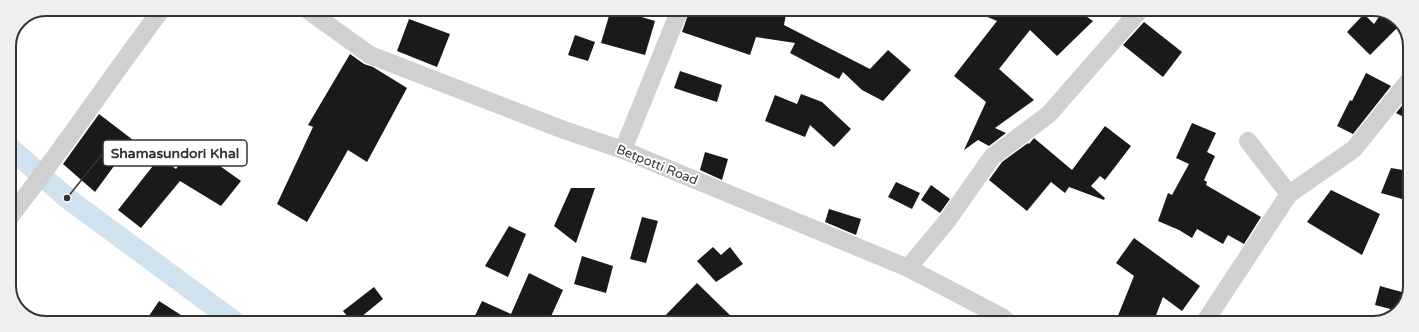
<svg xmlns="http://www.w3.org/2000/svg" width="1419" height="332" font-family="'Varela Round',sans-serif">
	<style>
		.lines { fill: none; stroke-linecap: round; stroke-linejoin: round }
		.canal { stroke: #cfe2ee; stroke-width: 21 }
		.building { fill: #1a1a1a }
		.minor { stroke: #d0d0d0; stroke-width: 18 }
		.labels { text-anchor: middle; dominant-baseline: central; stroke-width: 4; stroke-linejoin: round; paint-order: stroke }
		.street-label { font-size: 13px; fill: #333; stroke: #fff }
		.rim { fill: none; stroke: #333; stroke-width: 2 }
		.leader { fill: none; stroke: #333; stroke-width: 1.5 }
		.callout-dot { fill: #333; stroke: #fff; stroke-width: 1.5 }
		.callout { fill: #fff; stroke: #333; stroke-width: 1.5 }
		.callout-label { font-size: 14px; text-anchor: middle; font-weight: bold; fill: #333 }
	</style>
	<rect width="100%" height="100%" fill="#fff"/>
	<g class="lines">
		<path class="canal" d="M 9,147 L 67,198 L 235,322"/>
	</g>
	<g class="building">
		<path d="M 611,9 L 615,9 L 655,21 L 645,55 L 601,43 Z"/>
		<path d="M 690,9 L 701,9 L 715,14 L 716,9 L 787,9 L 784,25 L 870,69 L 888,50 L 911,70 L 883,101 L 862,90 L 843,72 L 839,79 L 790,53 L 795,43 L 756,37 L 750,55 L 682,32 Z"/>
		<path d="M 971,10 L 1077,10 L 1093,21 L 1057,56 L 1030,30 L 999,69 L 1034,100 L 995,128 L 1006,133 L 989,146 L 978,140 L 964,150 L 986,102 L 954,76 L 997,21 Z"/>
		<path d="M 1383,11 L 1401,21 L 1402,23 L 1370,55 L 1347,32 L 1364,14 L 1374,24 Z"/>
		<path d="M 409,19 L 450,34 L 437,67 L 397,51 Z"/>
		<path d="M 1144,22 L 1182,52 L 1163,77 L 1123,45 Z"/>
		<path d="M 575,35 L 595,42 L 588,61 L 568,55 Z"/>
		<path d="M 350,54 L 364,64 L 373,67 L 407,88 L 367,162 L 348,150 L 307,222 L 277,204 L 313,127 L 308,125 Z"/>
		<path d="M 680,71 L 722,85 L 717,102 L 674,88 Z"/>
		<path d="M 1366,73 L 1391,86 L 1353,134 L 1337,126 L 1350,100 L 1352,101 Z"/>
		<path d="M 801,94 L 822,102 L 851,129 L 834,147 L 810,125 L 805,137 L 765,121 L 775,95 L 797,104 Z"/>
		<path d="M 1410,96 L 1410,120 L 1396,113 Z"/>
		<path d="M 99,114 L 133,140 L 95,192 L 63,164 Z"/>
		<path d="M 1192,123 L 1216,133 L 1207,152 L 1215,156 L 1204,180 L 1207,182 L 1206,185 L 1261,217 L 1244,244 L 1228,235 L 1223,244 L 1197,229 L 1192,238 L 1179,230 L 1158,221 L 1168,193 L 1172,195 L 1189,164 L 1176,158 Z"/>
		<path d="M 1105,126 L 1131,146 L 1105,180 L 1100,176 L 1091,186 L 1105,198 L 1104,200 L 1069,187 L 1065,193 L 1051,182 L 1027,211 L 989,180 L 1002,162 L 1028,143 L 1029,144 L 1034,138 L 1072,170 Z"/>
		<path d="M 192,146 L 241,181 L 221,206 L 180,181 L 141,228 L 118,210 L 160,157 L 176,169 Z"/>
		<path d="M 705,152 L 728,159 L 722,180 L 700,170 Z"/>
		<path d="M 1391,168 L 1409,171 L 1409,201 L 1381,193 Z"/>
		<path d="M 896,182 L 920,193 L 912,209 L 888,197 Z"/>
		<path d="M 931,185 L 950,199 L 940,213 L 921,200 Z"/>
		<path d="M 571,188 L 595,188 L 576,243 L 554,226 Z"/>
		<path d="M 1331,190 L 1380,214 L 1362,255 L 1307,222 Z"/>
		<path d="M 829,209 L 861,219 L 856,235 L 825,222 Z"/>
		<path d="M 642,217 L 658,221 L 646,263 L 630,259 Z"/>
		<path d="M 509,226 L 526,234 L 508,277 L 485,266 Z"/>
		<path d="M 1134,238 L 1200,286 L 1182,311 L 1163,297 L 1153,323 L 1115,323 L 1134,276 L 1116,263 Z"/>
		<path d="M 713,247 L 721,255 L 730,247 L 743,264 L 716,282 L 697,261 Z"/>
		<path d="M 582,256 L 613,266 L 606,293 L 574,284 Z"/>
		<path d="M 529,273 L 563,290 L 548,323 L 472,322 L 482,301 L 511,314 Z"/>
		<path d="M 697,283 L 738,323 L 658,323 Z"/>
		<path d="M 1380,286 L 1409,294 L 1398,311 L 1375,305 Z"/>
		<path d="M 374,287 L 383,299 L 355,322 L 352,322 L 343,311 Z"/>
		<path d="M 159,301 L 192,322 L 145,322 Z"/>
	</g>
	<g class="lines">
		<g class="minor">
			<path d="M 306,9 L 370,55 L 564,130 L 623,150 L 908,268 L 1002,317 L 1009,323"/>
			<path d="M 1248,141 L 1289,194"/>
			<path d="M 623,150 L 680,9"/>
			<path d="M 9,218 C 62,150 110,78 162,9"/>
			<path d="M 908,268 L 947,221 L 992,157 L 1049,114 L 1140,10"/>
			<path d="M 1204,323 L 1289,194 L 1354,149 L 1410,79"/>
		</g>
	</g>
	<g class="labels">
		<g class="street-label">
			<text transform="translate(657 165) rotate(22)">Betpotti Road</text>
		</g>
	</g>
	<path d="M0 0H1419V332H0ZM46 16H1373A30 30 0 0 1 1403 46V286A30 30 0 0 1 1373 316H46A30 30 0 0 1 16 286V46A30 30 0 0 1 46 16Z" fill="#efefef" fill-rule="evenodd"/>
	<path class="rim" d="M46 16H1373A30 30 0 0 1 1403 46V286A30 30 0 0 1 1373 316H46A30 30 0 0 1 16 286V46A30 30 0 0 1 46 16Z"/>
	<path class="leader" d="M67 198L103 153"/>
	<circle class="callout-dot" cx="67" cy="198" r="4"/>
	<rect class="callout" x="103" y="140" width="144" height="26" rx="4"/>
	<g class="callout-label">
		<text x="175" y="158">Shamasundori Khal</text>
	</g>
</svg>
